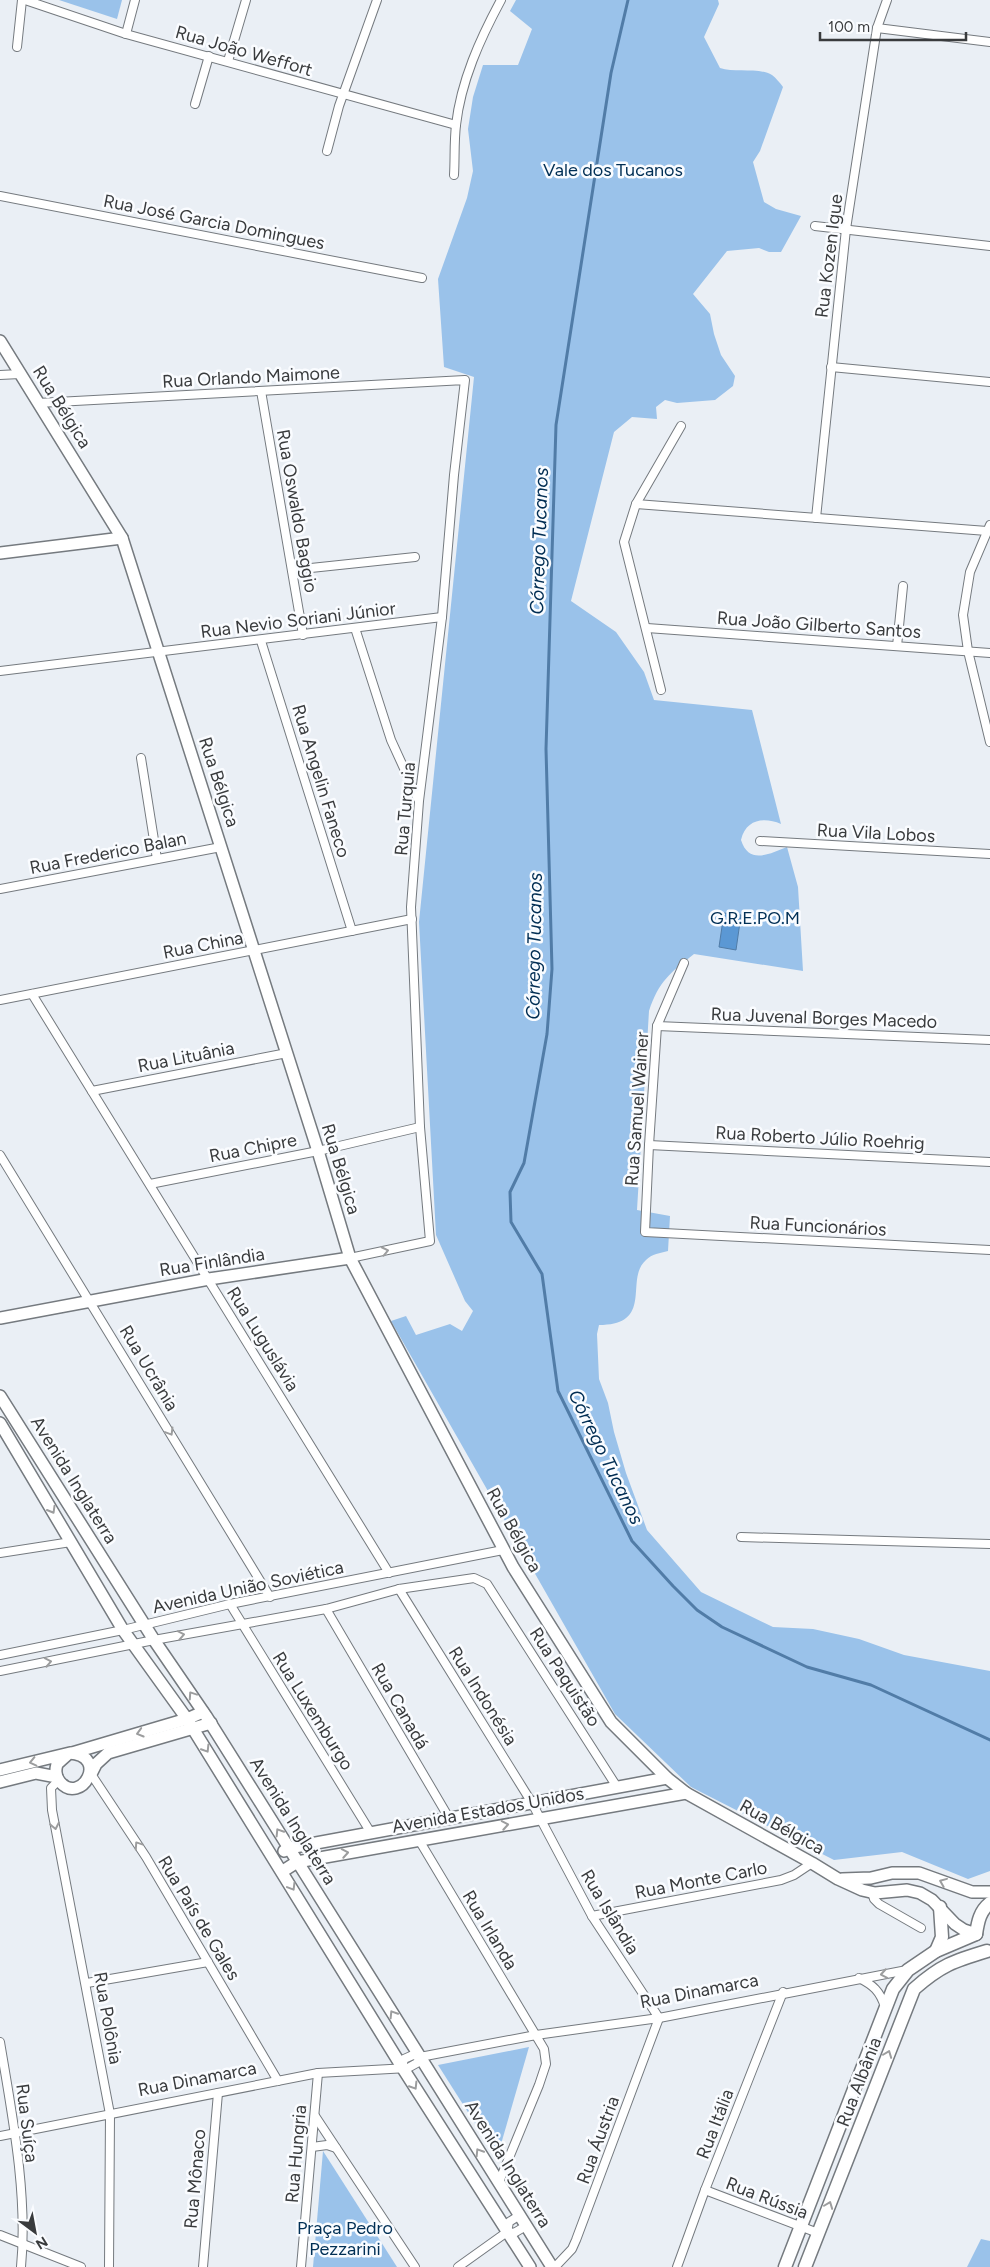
<svg xmlns="http://www.w3.org/2000/svg" width="990" height="2267" font-family="Figtree,sans-serif">
	<style>
		.green { fill: #9ac2ea }
		.water { fill: #5b98d4; stroke: #517ca7 }
		.lines { fill: none; stroke-linecap: round; stroke-linejoin: round }
		.stream { stroke: #517ca7; stroke-width: 3 }
		.street-casing { stroke: #757a7f; stroke-width: 10 }
		.secondary-casing { stroke: #757a7f; stroke-width: 14 }
		.primary-casing { stroke: #757a7f; stroke-width: 15 }
		.street { stroke: #fff; stroke-width: 8 }
		.secondary { stroke: #fff; stroke-width: 11 }
		.primary { stroke: #fff; stroke-width: 12 }
		.oneway { stroke: #9c9d9e }
		.labels { text-anchor: middle; dominant-baseline: central; stroke-width: 5; stroke-linejoin: round; paint-order: stroke }
		.street-label { font-size: 18px; fill: #393b3d; stroke: #fafcff }
		.park-label { font-size: 18px; fill: #002f55; stroke: #fafcff }
		.water-label { font-size: 19px; font-style: italic; fill: #002d53; stroke: #fafcff }
	</style>
	<rect width="100%" height="100%" fill="#eaeff5"/>
	<g class="green">
		<path d="M 59,0 L 122,0 L 117,19 Z"/>
		<path d="M 516,0 L 718,0 L 719,4 L 704,37 L 720,68 C 735,73 759,67 772,75 C 776,78 780,83 783,87 L 760,151 L 753,162 L 764,202 L 776,209 L 801,216 L 781,252 L 769,252 L 759,248 L 727,251 L 693,294 L 710,314 L 714,334 L 721,355 L 735,376 L 733,386 L 715,400 L 677,403 L 665,400 L 656,407 L 657,419 L 632,417 L 614,432 L 571,601 L 616,632 L 644,672 L 654,700 L 752,710 L 781,824 C 764,817 746,819 741,840 C 749,865 769,854 787,847 L 798,887 L 803,971 L 694,954 C 670,973 659,981 649,1011 L 637,1210 L 670,1216 L 668,1251 C 660,1253 652,1254 646,1260 C 624,1279 655,1325 599,1325 L 597,1334 L 599,1379 L 608,1403 L 614,1432 L 626,1473 L 647,1530 L 701,1592 L 773,1627 L 813,1629 L 859,1639 L 904,1655 L 990,1671 L 990,1871 L 968,1879 L 902,1852 L 834,1860 L 691,1787 L 615,1714 L 391,1321 L 406,1316 L 416,1335 L 450,1324 L 462,1331 L 473,1311 L 465,1301 L 436,1235 L 419,922 L 474,377 L 444,367 L 438,279 L 467,198 L 473,171 L 468,129 L 473,97 L 483,65 L 518,65 L 532,29 L 510,11 Z"/>
		<path d="M 529,2047 L 497,2158 L 438,2065 Z"/>
		<path d="M 323,2151 L 397,2267 L 313,2267 Z"/>
		<path d="M 981,2239 L 990,2241 L 990,2267 L 967,2267 Z"/>
	</g>
	<path class="water" d="M 724,913 L 741,915 L 736,950 L 719,947 Z"/>
	<g class="lines">
		<path class="stream" d="M 628,0 L 611,73 L 556,425 L 546,749 L 552,969 L 547,1034 L 524,1163 L 510,1192 L 511,1222 L 542,1274 L 558,1391 L 632,1541 L 673,1586 L 697,1610 L 722,1627 L 807,1667 L 871,1685 L 990,1740"/>
		<g class="street-casing">
			<g id="street">
				<path d="M 25,0 L 126,34 L 456,125"/>
				<path d="M 877,28 L 990,42"/>
				<path d="M 126,34 L 135,0"/>
				<path d="M 17,47 L 22,0"/>
				<path d="M 228,61 L 246,0"/>
				<path d="M 195,104 L 209,56"/>
				<path d="M 327,151 L 339,106 L 377,0"/>
				<path d="M 454,175 C 455,159 454,142 456,125 C 461,81 480,39 501,0"/>
				<path d="M 0,196 L 422,278"/>
				<path d="M 815,226 L 990,246"/>
				<path d="M 831,367 L 990,382"/>
				<path d="M 0,375 L 20,374"/>
				<path d="M 261,391 L 303,635"/>
				<path d="M 38,403 L 465,380 L 454,475 L 442,617 L 419,801 L 411,907 L 420,1127 L 430,1241 L 350,1258"/>
				<path d="M 636,504 L 987,531"/>
				<path d="M 816,518 L 846,229 L 877,28 L 887,0"/>
				<path d="M 990,525 L 970,572 L 963,615 L 968,651 L 990,742"/>
				<path d="M 292,570 L 415,557"/>
				<path d="M 355,628 L 391,740 L 418,799"/>
				<path d="M 647,628 L 990,653"/>
				<path d="M 261,641 L 352,931"/>
				<path d="M 897,646 L 903,586"/>
				<path d="M 0,671 C 147,652 295,636 442,617"/>
				<path d="M 661,690 L 624,542 L 636,504 L 681,426"/>
				<path d="M 141,758 L 157,859"/>
				<path d="M 760,841 L 990,854"/>
				<path d="M 0,889 L 221,847"/>
				<path d="M 684,963 L 657,1026 L 649,1145 L 645,1232 L 990,1250"/>
				<path d="M 32,994 L 389,1573"/>
				<path d="M 0,1000 L 412,919"/>
				<path d="M 657,1026 L 990,1040"/>
				<path d="M 92,1091 L 287,1053"/>
				<path d="M 649,1145 L 990,1162"/>
				<path d="M 0,1155 L 270,1597"/>
				<path d="M 150,1184 L 318,1151 L 420,1127"/>
				<path d="M 741,1537 L 990,1544"/>
				<path d="M 0,1553 L 71,1542"/>
				<path d="M 399,1589 L 532,1803 L 592,1916 L 659,2018 L 576,2240 L 572,2249 L 555,2267"/>
				<path d="M 230,1604 L 371,1833"/>
				<path d="M 326,1609 L 449,1818"/>
				<path d="M 0,1655 L 123,1630 L 230,1604 L 503,1550"/>
				<path d="M 0,1671 L 154,1640 L 326,1609 L 399,1589 L 474,1578 L 487,1584 L 617,1787"/>
				<path d="M 91,1774 L 146,1857 L 278,2081"/>
				<path d="M 58,1781 L 51,1788 L 52,1810 L 110,2114 L 109,2267"/>
				<path d="M 419,1840 L 544,2049 L 546,2064 L 539,2085 L 499,2182"/>
				<path d="M 872,1892 L 874,1899 L 879,1904 L 921,1928"/>
				<path d="M 592,1916 L 781,1880 L 794,1875 L 812,1863"/>
				<path d="M 859,1978 C 873,1985 880,1991 885,2007"/>
				<path d="M 87,1983 L 208,1962"/>
				<path d="M 0,2042 C 12,2114 28,2195 21,2267"/>
				<path d="M 402,2067 L 404,2059 L 413,2055 L 420,2057 L 536,2035 L 659,2018 L 907,1970"/>
				<path d="M 315,2116 L 415,2267"/>
				<path d="M 0,2136 L 318,2073 L 408,2068 L 417,2063 L 420,2057"/>
				<path d="M 312,2147 L 327,2145 L 336,2148"/>
				<path d="M 705,2190 L 818,2233"/>
				<path d="M 507,2232 L 509,2222 L 520,2215"/>
				<path d="M 507,2232 L 514,2233 L 526,2226"/>
				<path d="M 0,2235 L 81,2267"/>
				<path d="M 203,2267 L 218,2093"/>
				<path d="M 301,2267 L 318,2073"/>
				<path d="M 458,2267 L 507,2232"/>
				<path d="M 677,2267 L 705,2190 L 783,1992"/>
			</g>
		</g>
		<g class="secondary-casing">
			<g id="secondary">
				<path d="M 0,341 L 122,538 L 318,1151 L 350,1258 L 513,1567 L 611,1722 L 667,1778 L 686,1793 L 812,1863 L 838,1879 L 862,1890 L 875,1893 L 907,1890 L 920,1893 L 932,1900 L 955,1924 L 964,1930 L 976,1934"/>
				<path d="M 0,553 L 122,538"/>
				<path d="M 0,1318 L 209,1279 L 350,1258"/>
				<path d="M 0,1396 L 154,1640 L 206,1716 L 552,2267"/>
				<path d="M 0,1423 L 123,1630 L 187,1719 L 402,2067 L 530,2267"/>
				<path d="M 72,1753 L 187,1719 L 203,1712"/>
				<path d="M 0,1770 L 70,1753 C 110,1756 81,1806 60,1782 C 55,1777 55,1771 57,1764 L 67,1755"/>
				<path d="M 91,1774 L 96,1764 L 108,1753 L 211,1723"/>
				<path d="M 0,1782 L 36,1773 L 57,1777"/>
				<path d="M 284,1851 L 289,1848 L 667,1778"/>
				<path d="M 283,1871 L 297,1862 L 686,1793"/>
				<path d="M 842,1879 L 871,1878 L 892,1873 L 919,1873 L 972,1892 L 990,1892"/>
			</g>
		</g>
		<g class="primary-casing">
			<g id="primary">
				<path d="M 976,1934 C 978,1921 980,1911 990,1903"/>
				<path d="M 936,1951 L 942,1937 L 940,1907"/>
				<path d="M 785,2267 L 893,1989 L 908,1970 L 936,1951 L 976,1934"/>
				<path d="M 805,2267 L 914,1989 C 941,1965 954,1961 987,1951"/>
			</g>
		</g>
		<use href="#street" class="street"/>
		<use href="#secondary" class="secondary"/>
		<use href="#primary" class="primary"/>
	</g>
	<defs><path id="oneway-chevron" d="M-2-3.5L2.5 0L-2 3.5" fill="none" stroke-width="1.6" stroke-linecap="round" stroke-linejoin="round" transform="scale(1.25)"/></defs>
	<g class="oneway">
		<use href="#oneway-chevron" transform="translate(385 1251) rotate(-12)"/>
		<use href="#oneway-chevron" transform="translate(170 1432) rotate(59)"/>
		<use href="#oneway-chevron" transform="translate(52 1510) rotate(60)"/>
		<use href="#oneway-chevron" transform="translate(181 1635) rotate(-11)"/>
		<use href="#oneway-chevron" transform="translate(48 1662) rotate(-11)"/>
		<use href="#oneway-chevron" transform="translate(192 1695) rotate(-124)"/>
		<use href="#oneway-chevron" transform="translate(140 1733) rotate(164)"/>
		<use href="#oneway-chevron" transform="translate(206 1749) rotate(58)"/>
		<use href="#oneway-chevron" transform="translate(33 1762) rotate(167)"/>
		<use href="#oneway-chevron" transform="translate(505 1825) rotate(-10)"/>
		<use href="#oneway-chevron" transform="translate(55 1826) rotate(79)"/>
		<use href="#oneway-chevron" transform="translate(279 1832) rotate(-122)"/>
		<use href="#oneway-chevron" transform="translate(138 1845) rotate(-124)"/>
		<use href="#oneway-chevron" transform="translate(345 1853) rotate(-10)"/>
		<use href="#oneway-chevron" transform="translate(943 1882) rotate(-158)"/>
		<use href="#oneway-chevron" transform="translate(292 1887) rotate(59)"/>
		<use href="#oneway-chevron" transform="translate(884 1974) rotate(170)"/>
		<use href="#oneway-chevron" transform="translate(393 2014) rotate(-122)"/>
		<use href="#oneway-chevron" transform="translate(888 2054) rotate(-69)"/>
		<use href="#oneway-chevron" transform="translate(414 2086) rotate(58)"/>
		<use href="#oneway-chevron" transform="translate(479 2152) rotate(-122)"/>
		<use href="#oneway-chevron" transform="translate(829 2205) rotate(-69)"/>
	</g>
	<g class="labels">
		<g class="street-label">
			<text transform="translate(244 51) rotate(16)">Rua João Weffort</text>
			<text transform="translate(214 222) rotate(11)">Rua José Garcia Domingues</text>
			<text transform="translate(829 256) rotate(-83)">Rua Kozen Igue</text>
			<text transform="translate(251 377) rotate(-3)">Rua Orlando Maimone</text>
			<text transform="translate(62 407) rotate(58)">Rua Bélgica</text>
			<text transform="translate(297 511) rotate(80)">Rua Oswaldo Baggio</text>
			<text transform="translate(298 620) rotate(-7)">Rua Nevio Soriani Júnior</text>
			<text transform="translate(819 625) rotate(4)">Rua João Gilberto Santos</text>
			<text transform="translate(321 781) rotate(73)">Rua Angelin Faneco</text>
			<text transform="translate(219 782) rotate(72)">Rua Bélgica</text>
			<text transform="translate(405 809) rotate(-85)">Rua Turquia</text>
			<text transform="translate(876 833) rotate(3)">Rua Vila Lobos</text>
			<text transform="translate(108 853) rotate(-11)">Rua Frederico Balan</text>
			<text transform="translate(203 945) rotate(-11)">Rua China</text>
			<text transform="translate(824 1018) rotate(2)">Rua Juvenal Borges Macedo</text>
			<text transform="translate(186 1057) rotate(-11)">Rua Lituânia</text>
			<text transform="translate(637 1109) rotate(-86)">Rua Samuel Wainer</text>
			<text transform="translate(820 1138) rotate(3)">Rua Roberto Júlio Roehrig</text>
			<text transform="translate(253 1148) rotate(-11)">Rua Chipre</text>
			<text transform="translate(341 1169) rotate(73)">Rua Bélgica</text>
			<text transform="translate(818 1226) rotate(3)">Rua Funcionários</text>
			<text transform="translate(212 1262) rotate(-9)">Rua Finlândia</text>
			<text transform="translate(263 1339) rotate(58)">Rua Luguslávia</text>
			<text transform="translate(149 1368) rotate(59)">Rua Ucrânia</text>
			<text transform="translate(74 1480) rotate(58)">Avenida Inglaterra</text>
			<text transform="translate(514 1530) rotate(61)">Rua Bélgica</text>
			<text transform="translate(248 1587) rotate(-12)">Avenida União Soviética</text>
			<text transform="translate(565 1677) rotate(57)">Rua Paquistão</text>
			<text transform="translate(483 1696) rotate(58)">Rua Indonésia</text>
			<text transform="translate(400 1706) rotate(60)">Rua Canadá</text>
			<text transform="translate(313 1711) rotate(58)">Rua Luxemburgo</text>
			<text transform="translate(488 1810) rotate(-10)">Avenida Estados Unidos</text>
			<text transform="translate(293 1821) rotate(58)">Avenida Inglaterra</text>
			<text transform="translate(782 1827) rotate(29)">Rua Bélgica</text>
			<text transform="translate(701 1880) rotate(-11)">Rua Monte Carlo</text>
			<text transform="translate(610 1912) rotate(59)">Rua Islândia</text>
			<text transform="translate(199 1918) rotate(59)">Rua País de Gales</text>
			<text transform="translate(490 1930) rotate(59)">Rua Irlanda</text>
			<text transform="translate(699 1991) rotate(-11)">Rua Dinamarca</text>
			<text transform="translate(108 2018) rotate(80)">Rua Polônia</text>
			<text transform="translate(197 2079) rotate(-11)">Rua Dinamarca</text>
			<text transform="translate(859 2082) rotate(-69)">Rua Albânia</text>
			<text transform="translate(27 2123) rotate(83)">Rua Suíça</text>
			<text transform="translate(715 2124) rotate(-69)">Rua Itália</text>
			<text transform="translate(598 2140) rotate(-70)">Rua Áustria</text>
			<text transform="translate(296 2154) rotate(-85)">Rua Hungria</text>
			<text transform="translate(508 2164) rotate(58)">Avenida Inglaterra</text>
			<text transform="translate(195 2179) rotate(-85)">Rua Mônaco</text>
			<text transform="translate(767 2198) rotate(21)">Rua Rússia</text>
		</g>
		<g class="park-label">
			<text x="613" y="170">Vale dos Tucanos</text>
			<text x="755" y="918">G.R.E.PO.M</text>
			<text x="345" y="2228">Praça Pedro<tspan x="345" dy="21">Pezzarini</tspan></text>
		</g>
		<g class="water-label">
			<text transform="translate(539 541) rotate(-88)">Córrego Tucanos</text>
			<text transform="translate(534 946) rotate(-89)">Córrego Tucanos</text>
			<text transform="translate(606 1457) rotate(64)">Córrego Tucanos</text>
		</g>
	</g>
	<g transform="translate(35 2232) rotate(148)" stroke="#fafcff" stroke-width="4" paint-order="stroke">
	<path d="M0-4L9 19L0 12L-9 19Z" fill="#393b3d"/>
	<text y="-8" font-size="14" font-weight="bold" text-anchor="middle" fill="#393b3d">N</text>
	</g>
	<path d="M820 32v8h146v-8" fill="none" stroke="#393b3d" stroke-width="2.5"/>
	<text x="828" y="32" font-size="15" fill="#393b3d" stroke="#fafcff" stroke-width="4" paint-order="stroke">100 m</text>
</svg>
